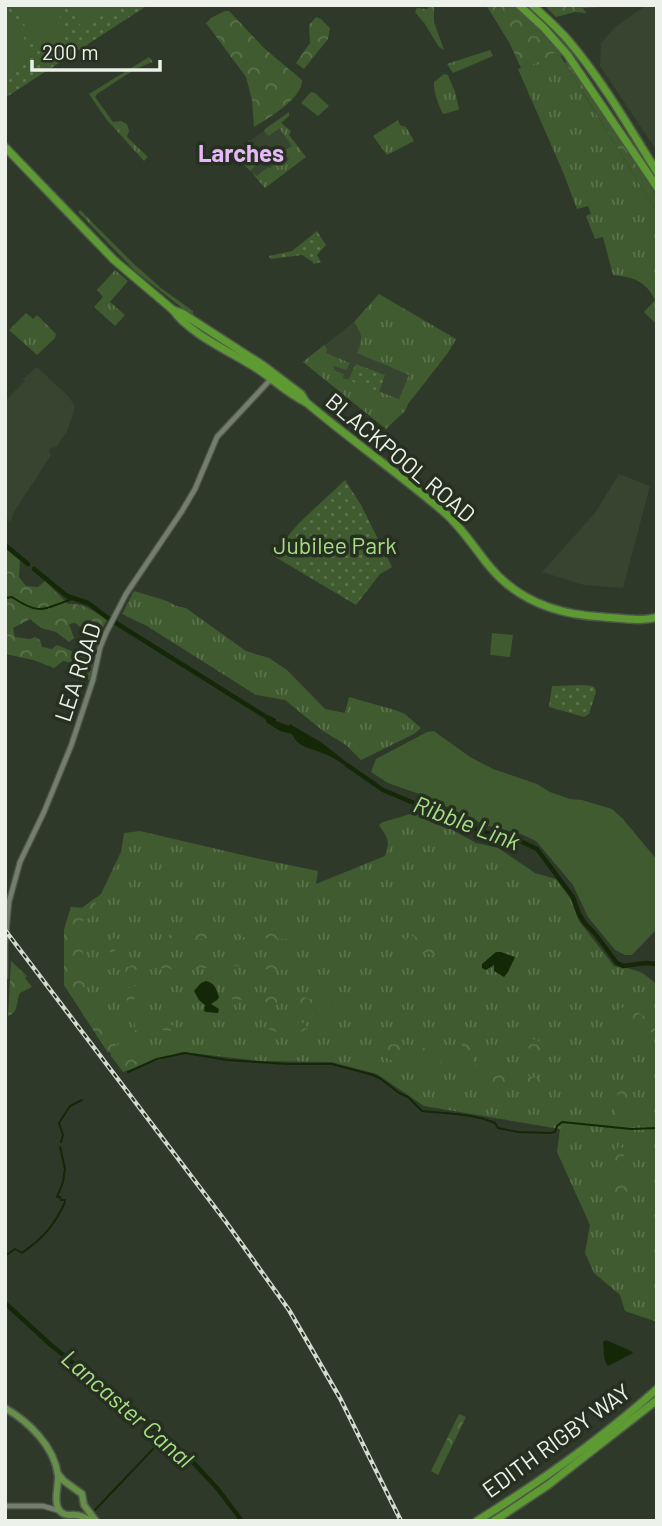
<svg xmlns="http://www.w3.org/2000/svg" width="662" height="1526" font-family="Barlow,sans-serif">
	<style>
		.built { fill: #374430 }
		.grass { fill: url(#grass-tufts) }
		.forest { fill: url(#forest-crowns) }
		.park { fill: url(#park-dots) }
		.garden { fill: #405b2f }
		.water { fill: #142706 }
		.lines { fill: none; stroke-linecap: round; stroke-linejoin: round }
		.stream { stroke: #142706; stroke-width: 2 }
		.canal { stroke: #142706; stroke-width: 4.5 }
		.minor-casing { stroke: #4e574a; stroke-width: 7 }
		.major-casing { stroke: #4e574a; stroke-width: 9 }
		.highway-casing { stroke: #4e574a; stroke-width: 10 }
		.minor { stroke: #737e6e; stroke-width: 4.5 }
		.major { stroke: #668f4a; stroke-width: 6 }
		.highway { stroke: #5e9a32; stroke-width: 7 }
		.rail-casing { stroke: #d3dad0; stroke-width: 4.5 }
		.rail { stroke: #262f20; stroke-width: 2; stroke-dasharray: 5; stroke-linecap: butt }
		.labels { text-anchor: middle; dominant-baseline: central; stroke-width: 7; stroke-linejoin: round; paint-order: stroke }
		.street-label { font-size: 23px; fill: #ecf2e9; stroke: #262f20 }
		.park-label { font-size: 23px; fill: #a6de85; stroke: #262f20 }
		.neighbourhood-label { font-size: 24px; font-weight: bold; fill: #e4b8f9; stroke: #262f20 }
		.water-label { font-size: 24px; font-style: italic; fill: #a7df86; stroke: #262f20 }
	</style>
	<defs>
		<pattern id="grass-tufts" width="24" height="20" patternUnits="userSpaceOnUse" patternTransform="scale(1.75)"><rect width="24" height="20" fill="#405b2f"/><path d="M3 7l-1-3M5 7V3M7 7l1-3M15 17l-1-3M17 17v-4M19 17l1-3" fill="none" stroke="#5c734d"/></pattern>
		<pattern id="forest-crowns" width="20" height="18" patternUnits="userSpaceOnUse" patternTransform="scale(1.75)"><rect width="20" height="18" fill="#405b2f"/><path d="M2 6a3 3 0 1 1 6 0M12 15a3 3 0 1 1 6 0" fill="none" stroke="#5c734d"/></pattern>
		<pattern id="park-dots" width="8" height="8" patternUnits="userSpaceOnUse" patternTransform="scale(1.75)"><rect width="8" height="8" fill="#405b2f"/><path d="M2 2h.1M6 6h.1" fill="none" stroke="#5c734d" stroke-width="1.8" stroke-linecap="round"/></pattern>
	</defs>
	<rect width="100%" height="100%" fill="#2f392a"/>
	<g class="built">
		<path d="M 657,5 L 657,151 L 600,66 L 601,43 L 614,28 L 645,6 Z"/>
		<path d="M 277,121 L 306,157 L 265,188 L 236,155 L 235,152 Z"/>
		<path d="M 379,294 L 456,339 L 447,354 L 408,404 L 406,409 L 386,429 L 303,362 L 354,322 Z"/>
		<path d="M 37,367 L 69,397 L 74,405 L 74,412 L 67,431 L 57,446 L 54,448 L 52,447 L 49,450 L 51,455 L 14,512 L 10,523 L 5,515 L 5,401 L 25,381 L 23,379 Z"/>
		<path d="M 619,474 L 650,486 L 623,588 L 584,585 L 542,572 L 595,513 Z"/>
	</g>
	<g class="grass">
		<path d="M 490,50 L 493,56 L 453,73 L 447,64 Z"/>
		<path d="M 554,53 L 561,57 L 657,212 L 657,325 L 644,312 L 655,300 C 646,281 633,277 613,275 L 603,237 L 595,239 L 586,216 L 591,214 L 588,206 L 577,209 L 563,172 L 518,69 L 548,58 Z"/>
		<path d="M 149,57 L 153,62 C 135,67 113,84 97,94 L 95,97 L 113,122 L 121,121 L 127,124 L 129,131 L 127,137 L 148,157 L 144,161 L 106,119 L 89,94 Z"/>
		<path d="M 444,74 L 448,75 L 455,92 L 459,109 L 458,110 L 443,114 C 438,104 434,94 434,82 Z"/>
		<path d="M 289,112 L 289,116 L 281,123 L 291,131 L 289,135 L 306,157 L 265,188 L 253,174 L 257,176 L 268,167 L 270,168 L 277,163 L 282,166 L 289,159 L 282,152 L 292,146 L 279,128 L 269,136 L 264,131 L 265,129 Z"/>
		<path d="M 398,120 L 400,125 L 406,127 L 414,141 L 387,155 L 373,136 Z"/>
		<path d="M 249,140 L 262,160 L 250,171 L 235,154 Z"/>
		<path d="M 80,210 L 134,264 L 161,288 L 193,311 L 193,314 L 191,315 L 135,271 L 78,212 Z"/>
		<path d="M 115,270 L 128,281 L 110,302 L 125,315 L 115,326 L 94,307 L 103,297 L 97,290 Z"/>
		<path d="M 379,294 L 456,339 L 447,354 L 408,404 L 405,411 L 386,429 L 303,362 L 324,345 L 327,348 L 326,353 L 350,363 L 346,370 L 334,366 L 334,370 L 344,374 L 343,378 L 399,399 L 409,375 L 357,353 C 363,338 363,336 354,322 Z"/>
		<path d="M 26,313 L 33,319 L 37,315 L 56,334 L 55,338 L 37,355 L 9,330 Z"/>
		<path d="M 134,591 L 167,601 L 176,606 L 186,608 L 246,651 L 269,658 L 287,670 L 325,709 L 345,713 L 349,697 L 395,710 L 405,714 L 421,728 L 414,734 L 361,760 L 346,745 L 323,731 L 285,700 L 256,695 L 147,626 L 122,614 Z"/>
		<path d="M 414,813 L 440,826 L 447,827 L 476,843 L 498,848 L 535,873 L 556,879 L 570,898 L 579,921 L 614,966 C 632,968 644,971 657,985 L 657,1322 L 625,1311 L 620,1295 L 594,1273 L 585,1253 L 590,1225 L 557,1152 L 560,1129 L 424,1106 L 377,1074 L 331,1062 L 260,1061 L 182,1052 L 123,1072 L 64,985 L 64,930 L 71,907 L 82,908 L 101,894 L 121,852 L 124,833 L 140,831 L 251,857 L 318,871 L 316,884 L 385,856 C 391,841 387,837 379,825 L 383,822 Z"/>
	</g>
	<g class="forest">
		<path d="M 430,5 L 434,5 L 434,22 L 444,50 L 439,47 L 425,24 L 415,12 L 417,8 L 427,9 Z"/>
		<path d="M 486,5 L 512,5 L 538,29 L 561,54 L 561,57 L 554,53 L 549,58 L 521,68 L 510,44 Z"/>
		<path d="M 548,5 L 603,5 L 601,7 L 583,8 L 586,13 L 575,12 L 556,17 L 546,7 Z"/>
		<path d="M 225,11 L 229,11 L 265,49 L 302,80 C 303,98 269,118 254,127 L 252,100 L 246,77 L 206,23 L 211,18 Z"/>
		<path d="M 316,17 L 321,19 L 330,28 L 328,39 L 304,69 L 296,63 L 310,43 L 309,25 Z"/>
		<path d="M 567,62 L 657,196 L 657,212 L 565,63 Z"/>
		<path d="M 5,548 L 20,560 L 19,577 L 26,586 L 38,587 L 45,581 L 68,604 C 83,602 95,612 107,620 L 99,634 L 92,627 L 84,630 L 75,623 L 69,624 L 74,638 L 69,642 L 56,632 L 41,628 L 30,619 L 13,628 L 15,637 L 30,639 L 35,637 L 40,640 L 42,647 L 52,649 L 57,645 L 76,653 L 94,654 L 90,680 L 81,676 L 72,663 L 63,661 L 54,668 L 33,660 L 5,654 Z"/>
		<path d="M 94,899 L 96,904 L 95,915 L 80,922 L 84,934 L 78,941 L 83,952 L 91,1020 L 103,1024 L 109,1033 L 114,1033 L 127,1042 L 125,1044 L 118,1043 L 108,1053 L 64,985 L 64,930 L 71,907 L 82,908 Z"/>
		<path d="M 197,924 L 207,929 L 221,930 C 204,945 189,938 168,938 C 172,923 184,925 197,924 Z"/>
		<path d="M 260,924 L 296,928 L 287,939 L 239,937 L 237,934 L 235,925 Z"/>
		<path d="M 412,935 C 418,937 420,942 426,945 C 441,951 456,953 470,961 L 471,970 L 403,944 L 400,937 L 406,939 Z"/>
		<path d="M 113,938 L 118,939 L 120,944 L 115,950 L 114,957 L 120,963 L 128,967 L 140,960 L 191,963 L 220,960 L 235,957 L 264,962 L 285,962 L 298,959 L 296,970 L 262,969 L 227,965 L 191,970 L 142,967 L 128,973 L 122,972 L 113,966 L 109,946 Z"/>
		<path d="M 11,961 L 27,976 L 25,978 L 32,987 L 20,993 C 16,1001 19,1013 8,1016 Z"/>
		<path d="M 131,986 L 142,986 L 147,991 L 145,995 L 137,996 L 134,999 L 134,1008 L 139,1018 L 151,1022 L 162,1022 L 175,1026 L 175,1030 L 172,1031 L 143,1028 L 139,1033 L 135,1032 C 138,1017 118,999 131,986 Z"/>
		<path d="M 264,993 L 294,994 L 309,999 L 335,1001 L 339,1010 C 330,1013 307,1006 296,1005 C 270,1002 244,1000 218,998 L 218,995 L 251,996 Z"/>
		<path d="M 620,1007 C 634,1009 647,1017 657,1027 L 657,1033 L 644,1031 L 615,1019 L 614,1016 Z"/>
		<path d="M 277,1021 L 305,1023 L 308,1028 C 299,1036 275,1034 265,1027 L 268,1022 Z"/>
		<path d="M 464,1035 L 471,1035 L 476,1040 C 475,1053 469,1049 476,1065 L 471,1069 L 466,1069 L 460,1065 L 464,1051 C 461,1045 461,1041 464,1035 Z"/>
		<path d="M 519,1035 L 539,1041 L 562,1051 L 559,1056 L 552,1055 L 517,1045 L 513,1038 Z"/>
		<path d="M 380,1040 L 388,1043 L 406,1045 L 411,1052 L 410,1059 L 396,1062 L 377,1054 L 377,1047 Z"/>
		<path d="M 425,1048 L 440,1053 L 444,1059 L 440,1065 L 430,1066 L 418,1062 L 417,1055 L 420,1049 Z"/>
		<path d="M 182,1052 L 144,1061 L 129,1068 L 121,1069 L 110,1055 Z"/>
		<path d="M 483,1067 C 491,1069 499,1072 507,1073 C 519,1075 539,1076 548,1082 L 548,1085 L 545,1088 L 536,1089 L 506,1086 L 489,1087 L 477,1079 L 473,1073 L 478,1068 Z"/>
		<path d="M 624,1088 L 630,1090 L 633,1093 L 633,1098 L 629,1108 L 630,1111 L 636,1115 L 634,1121 L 618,1120 L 615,1117 L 617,1106 L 617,1094 Z"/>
		<path d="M 618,1146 L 625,1149 L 624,1156 L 619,1158 L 619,1162 C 627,1165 627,1167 626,1176 L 630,1181 L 631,1189 L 625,1195 C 618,1194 612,1194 609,1186 Z"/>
		<path d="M 459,1414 L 466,1417 L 438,1475 L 431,1471 Z"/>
	</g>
	<g class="park">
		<path d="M 5,5 L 148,5 L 5,98 Z"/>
		<path d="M 317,231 L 326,245 L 317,255 L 321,262 L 313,264 L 313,262 L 302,255 L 270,259 L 269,256 L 292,251 Z"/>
		<path d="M 356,364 L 385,375 L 379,392 L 348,380 Z"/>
		<path d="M 345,480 L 361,505 L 392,567 L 380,574 L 356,605 L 272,555 L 299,523 Z"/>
		<path d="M 583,685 L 592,686 L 595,688 L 596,692 L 589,714 L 584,717 L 549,707 L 552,686 Z"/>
	</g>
	<g class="garden">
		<path d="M 13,5 L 53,5 L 70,34 L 40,52 Z"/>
		<path d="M 69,5 L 109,5 L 112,10 L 82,28 Z"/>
		<path d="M 5,6 L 34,55 L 5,71 Z"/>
		<path d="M 311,92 L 315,93 L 329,106 L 318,116 L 301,103 Z"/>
		<path d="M 492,633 L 513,635 L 510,657 L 490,655 Z"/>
		<path d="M 434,731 L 470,757 L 493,769 L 537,784 L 550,792 L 570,799 L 582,800 L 612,809 L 623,819 L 657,860 L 657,929 L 632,955 L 625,955 L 615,950 L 588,917 L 573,885 L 536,841 L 521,834 L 485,825 L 425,796 L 388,783 L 371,772 L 376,759 L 427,732 Z"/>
	</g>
	<g class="water">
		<path d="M 268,715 L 276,719 L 276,721 L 289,726 L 290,724 L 322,743 L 349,764 L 349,768 C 341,763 333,757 325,754 C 312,748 298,748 292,734 L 280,731 L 266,722 Z"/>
		<path d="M 496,952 L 501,952 L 515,957 L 508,972 L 504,977 L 494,971 L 494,965 L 486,970 L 482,968 L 482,964 Z"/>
		<path d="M 206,981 C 215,983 216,989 219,997 L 217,1000 L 211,1004 L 219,1009 L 218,1013 L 206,1012 L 204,1011 L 205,1005 L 199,1000 L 194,991 L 201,983 Z"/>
		<path d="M 606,1340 L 631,1351 L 633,1353 L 608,1366 C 603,1361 604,1350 603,1342 Z"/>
	</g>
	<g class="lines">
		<g class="stream">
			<path d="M 5,602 L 6,598 L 12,597 C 40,616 43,609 72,599"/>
			<path d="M 128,1072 L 157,1059 L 185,1053 L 227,1060 L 286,1064 L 332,1064 L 373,1075 L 381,1079 L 399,1093 L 408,1097 L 422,1111 C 446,1114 472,1113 495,1123 L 498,1128 L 518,1132 L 550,1133 L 555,1132 L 557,1126 L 562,1122 L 631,1129 L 657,1128"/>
			<path d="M 61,1142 L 63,1135 L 59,1123 L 70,1106 L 82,1100"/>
			<path d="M 5,1256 L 15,1249 L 22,1253 C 43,1238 55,1225 65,1202 L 65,1200 L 61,1200 L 60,1197 L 57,1197 L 63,1182 L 65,1169 L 60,1147"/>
			<path d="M 156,1446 L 163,1437"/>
			<path d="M 95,1510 L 153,1449"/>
		</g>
		<g class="canal">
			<path d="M 5,545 L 28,564"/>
			<path d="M 34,569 L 67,596 L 88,603 L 108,618 L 271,720"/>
			<path d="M 347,765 L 383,790 L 483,832 L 498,836 L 514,838 L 537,849 L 573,897 L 579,914 L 584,922 L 596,935 L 617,963 L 623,966 L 646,963 L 657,964"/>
			<path d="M 5,1303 L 51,1345 L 187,1456 L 217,1488 L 242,1521"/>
		</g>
		<g class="minor-casing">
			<g id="minor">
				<path d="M 5,977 L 5,944 L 9,902 L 20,862 L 44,812 L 71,746 L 93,680 L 100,648 L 106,633 L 126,594 L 182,511 L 195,489 L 217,437 L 271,379"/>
				<path d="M 5,1506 L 43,1506 L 60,1511"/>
			</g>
		</g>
		<g class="major-casing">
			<g id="major">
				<path d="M 5,1408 C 29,1422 54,1446 58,1475 C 59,1486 52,1504 61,1512 C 66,1517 70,1514 76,1515 C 81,1515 87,1519 91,1521"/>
				<path d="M 58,1474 L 64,1481 L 82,1494 L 84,1505 L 96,1521"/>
			</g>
		</g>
		<g class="highway-casing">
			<g id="highway">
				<path d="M 519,5 L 544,28 L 567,54 L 657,187"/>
				<path d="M 532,5 C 544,16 557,27 568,40 C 602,80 629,127 657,172"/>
				<path d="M 5,147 L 114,260 L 173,310 C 190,335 236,354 262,372 C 277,383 290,395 307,403 C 352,441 401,475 445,513 C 463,529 475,549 490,567 C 519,602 559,615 603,617 C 620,618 641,622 657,617"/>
				<path d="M 173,310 L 182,313 L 264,366 L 301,394 L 306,402"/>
				<path d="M 477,1521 C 540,1482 601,1439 657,1389"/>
				<path d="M 494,1521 L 548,1485 L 657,1400"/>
			</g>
		</g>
		<use href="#minor" class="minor"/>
		<use href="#major" class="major"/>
		<use href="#highway" class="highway"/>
		<g class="rail-casing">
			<path id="rail" d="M 5,930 L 226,1222 L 289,1310 L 340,1398 L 401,1521"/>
		</g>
		<use href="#rail" class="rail"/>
	</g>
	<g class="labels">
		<g class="street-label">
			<text transform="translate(401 457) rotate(40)">BLACKPOOL ROAD</text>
			<text transform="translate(77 672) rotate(-72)">LEA ROAD</text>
			<text transform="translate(556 1440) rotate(-36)">EDITH RIGBY WAY</text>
		</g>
		<g class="park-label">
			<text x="335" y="545">Jubilee Park</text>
		</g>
		<g class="neighbourhood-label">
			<text x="241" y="152">Larches</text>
		</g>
		<g class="water-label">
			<text transform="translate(467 822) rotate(21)">Ribble Link</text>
			<text transform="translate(128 1408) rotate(41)">Lancaster Canal</text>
		</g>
	</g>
	<rect width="662" height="1526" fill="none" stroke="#ecf2e9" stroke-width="14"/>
	<path d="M32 60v10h128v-10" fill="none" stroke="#ecf2e9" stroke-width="3.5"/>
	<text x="42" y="60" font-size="21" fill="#ecf2e9" stroke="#262f20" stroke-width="5" paint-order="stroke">200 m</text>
</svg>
